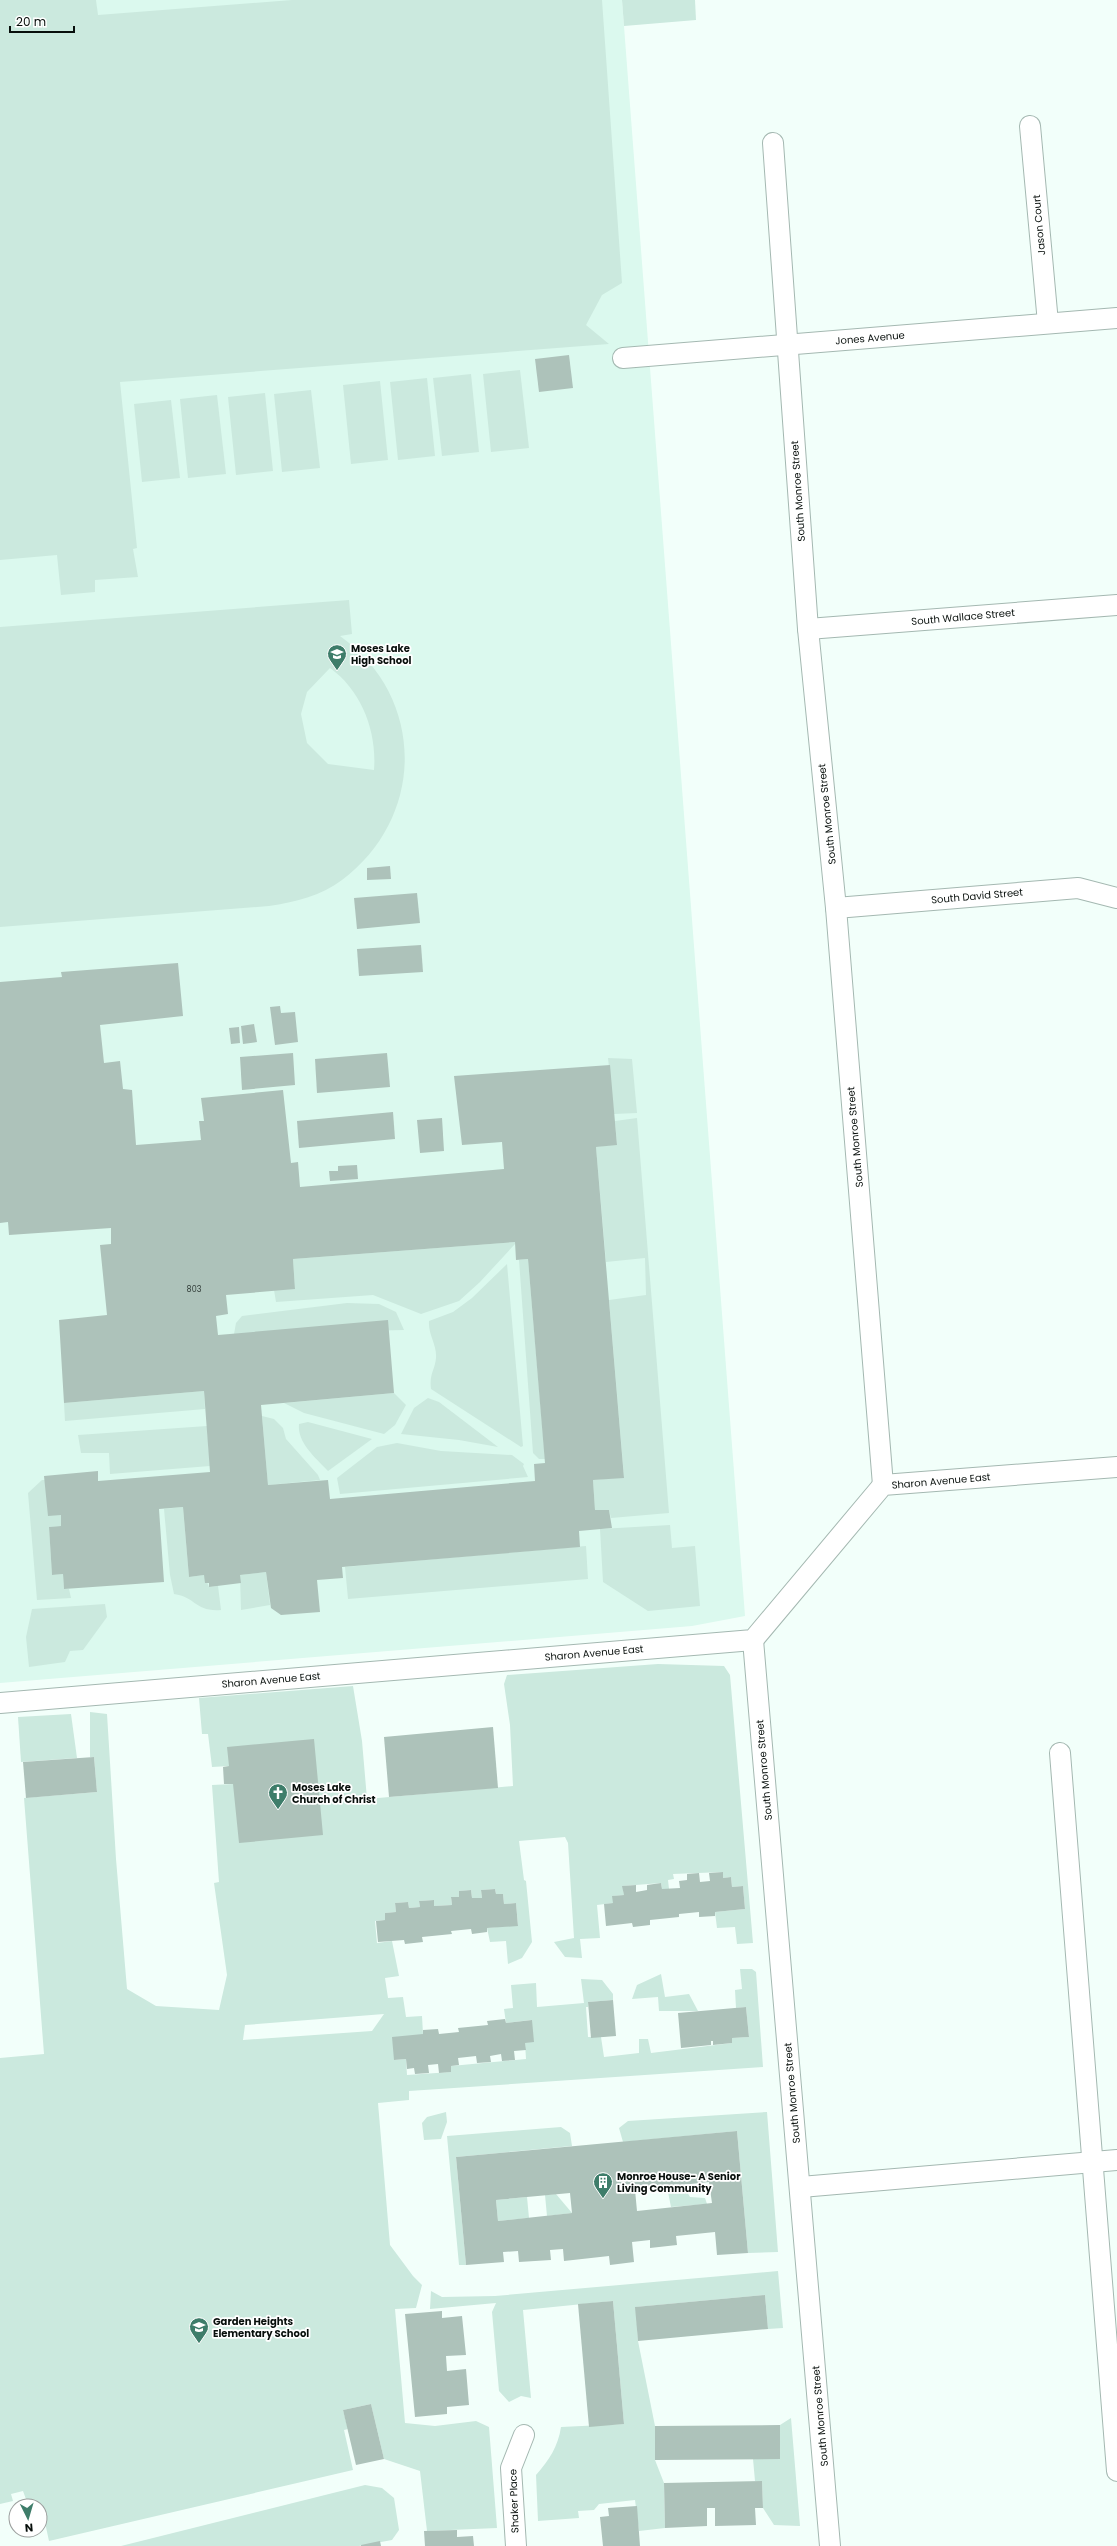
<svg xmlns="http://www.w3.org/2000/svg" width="1117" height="2546" font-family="Poppins,sans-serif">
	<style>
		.built { fill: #dbf9ee }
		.green { fill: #cbe9de; fill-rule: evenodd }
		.building { fill: #adc2ba; fill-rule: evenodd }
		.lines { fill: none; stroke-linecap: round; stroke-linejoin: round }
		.street-casing { stroke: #a4b8b1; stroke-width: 22 }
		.street { stroke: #fff; stroke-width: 20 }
		.labels { text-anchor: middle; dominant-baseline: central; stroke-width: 3.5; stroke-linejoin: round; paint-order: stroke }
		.number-label { font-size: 8px; fill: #313c38 }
		.street-label { font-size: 10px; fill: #080f0c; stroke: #fff }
		.poi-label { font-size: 10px; font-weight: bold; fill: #080f0c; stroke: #fff; text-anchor: start }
	</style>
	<rect width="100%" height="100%" fill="#f2fffa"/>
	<path class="built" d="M 0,0 L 622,0 L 745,1616 L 692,1626 L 0,1683 Z"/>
	<g class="green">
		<path d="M 0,0 L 96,0 L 98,15 L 292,0 L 602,0 L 622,283 L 602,295 L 586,325 L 609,344 L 120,382 L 137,548 L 133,549 L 138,577 L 95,580 L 95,592 L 61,595 L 57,555 L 0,560 Z"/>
		<path d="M 622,0 L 695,0 L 696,20 L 624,26 Z"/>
		<path d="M 520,370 L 529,448 L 491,452 L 483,374 Z"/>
		<path d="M 471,374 L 479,452 L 442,456 L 433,378 Z"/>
		<path d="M 427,378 L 435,456 L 398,460 L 390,382 Z"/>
		<path d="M 380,381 L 388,460 L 351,464 L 343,385 Z"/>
		<path d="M 311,390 L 320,468 L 282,472 L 274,394 Z"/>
		<path d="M 265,393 L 273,471 L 236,475 L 228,397 Z"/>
		<path d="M 217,395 L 226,474 L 188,478 L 180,399 Z"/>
		<path d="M 171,400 L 180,478 L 142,482 L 134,404 Z"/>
		<path d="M 349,600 L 352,634 L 340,636 C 426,697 426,817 342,880 C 321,896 295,902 269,906 L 0,927 L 0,627 ZM 330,668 C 362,691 377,732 374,770 L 328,764 L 307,743 L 301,714 L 307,692 Z"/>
		<path d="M 608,1058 L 632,1059 L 637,1113 L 614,1114 Z"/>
		<path d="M 637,1118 L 669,1513 L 611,1518 L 609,1510 L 595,1510 L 593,1480 L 624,1477 L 609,1300 L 646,1295 L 645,1258 L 606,1262 L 596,1147 L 617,1144 L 615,1121 Z"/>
		<path d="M 515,1242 L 515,1244 L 480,1282 L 459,1301 L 421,1314 L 373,1295 L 276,1302 L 274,1290 L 295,1288 L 293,1259 Z"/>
		<path d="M 528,1259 L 545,1459 L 539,1459 L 533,1453 L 519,1260 Z"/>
		<path d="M 507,1264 L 523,1446 L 521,1447 L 431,1389 C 429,1374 435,1370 436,1358 C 437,1344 428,1335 429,1321 L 453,1312 L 472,1298 Z"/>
		<path d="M 347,1303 L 379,1304 L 396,1312 L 404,1330 L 234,1334 L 236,1323 L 242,1316 Z"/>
		<path d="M 204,1391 L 205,1409 L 65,1421 L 64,1403 Z"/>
		<path d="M 394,1393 L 406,1405 L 395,1425 L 384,1434 L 304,1413 L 284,1403 Z"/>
		<path d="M 428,1398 L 439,1402 L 498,1447 L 459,1440 L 401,1434 L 414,1408 Z"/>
		<path d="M 262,1416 L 274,1419 L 283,1428 L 286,1439 L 318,1475 L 320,1480 L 268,1485 Z"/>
		<path d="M 308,1422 L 372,1439 L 328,1471 C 316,1458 297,1443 299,1424 Z"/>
		<path d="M 207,1426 L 210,1466 L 110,1474 L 109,1453 L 81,1453 L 78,1435 Z"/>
		<path d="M 397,1443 L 441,1451 L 512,1455 L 524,1464 L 523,1466 L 528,1477 L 340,1494 L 337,1478 L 377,1447 Z"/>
		<path d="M 42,1480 L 45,1480 L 61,1515 L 61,1526 L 49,1527 L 52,1575 L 63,1574 L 64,1589 L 69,1589 L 71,1598 L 37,1600 L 28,1493 Z"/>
		<path d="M 183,1507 L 189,1577 L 204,1575 L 209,1587 L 218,1586 L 221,1610 C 195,1612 196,1597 174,1594 L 170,1575 L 164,1509 Z"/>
		<path d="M 670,1525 L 672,1548 L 695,1546 L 700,1606 L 648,1611 L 603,1582 L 600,1529 Z"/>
		<path d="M 586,1546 L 588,1579 L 348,1599 L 345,1567 Z"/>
		<path d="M 266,1572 L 270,1605 L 241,1610 L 240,1575 Z"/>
		<path d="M 105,1604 L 107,1617 L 83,1650 L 70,1651 L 65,1662 L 29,1667 L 26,1637 L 32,1609 Z"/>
		<path d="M 658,1664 L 724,1666 L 730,1675 L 753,1943 L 737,1944 L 735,1927 L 717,1928 L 715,1912 L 745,1909 L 743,1886 L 732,1887 L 731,1877 L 723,1878 L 723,1872 L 673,1874 L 674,1879 L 668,1880 L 669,1889 L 662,1889 L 661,1883 L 623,1886 L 624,1895 L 613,1896 L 613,1903 L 597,1905 L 600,1938 L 580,1939 L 582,1958 L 565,1957 L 554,1942 L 574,1938 L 568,1843 L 565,1837 L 519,1841 L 524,1880 L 526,1881 L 532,1942 L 522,1958 L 508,1964 L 506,1941 L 490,1942 L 487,1928 L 518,1925 L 516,1903 L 504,1904 L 503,1894 L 496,1894 L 495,1889 L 481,1890 L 482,1898 L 472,1898 L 471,1890 L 459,1891 L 459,1897 L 451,1898 L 452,1905 L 434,1906 L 433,1900 L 419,1901 L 420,1907 L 409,1908 L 408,1902 L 395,1903 L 396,1912 L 385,1913 L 385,1920 L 375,1921 L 377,1943 L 392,1941 L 399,1976 L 385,1978 L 388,1998 L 403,1997 L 406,2017 L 422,2016 L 423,2034 L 394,2060 L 406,2059 L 407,2075 L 451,2072 L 451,2066 L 526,2059 L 525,2043 L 531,2020 L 506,2023 L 504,2009 L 513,2008 L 511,1985 L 536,1983 L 537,2007 L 584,2003 L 581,1979 L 602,1980 L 613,1994 L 613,2000 L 588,2002 L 588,2007 L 586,2007 L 588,2037 L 601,2037 L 604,2057 L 639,2053 L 639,2039 L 648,2039 L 651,2053 L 732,2043 L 732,2038 L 749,2037 L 746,2007 L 736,2008 L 735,1990 L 742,1989 L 740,1969 L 752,1969 L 756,1972 L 763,2067 L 409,2091 L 409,2100 L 378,2103 L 390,2245 L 413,2276 L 422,2285 L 416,2308 L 395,2309 L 405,2423 L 435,2426 L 476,2421 L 489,2427 L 497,2528 L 427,2531 L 420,2471 L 384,2459 L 371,2404 L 343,2410 L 348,2429 L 344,2430 L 353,2470 L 49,2541 L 41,2504 L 27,2502 L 23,2491 L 11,2494 L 13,2501 L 0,2504 L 0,2058 L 44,2054 L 24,1798 L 97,1792 L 94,1757 L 90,1757 L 90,1712 L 107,1714 L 116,1859 L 127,1989 L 156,2006 L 219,2010 L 227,1975 L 214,1883 L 219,1882 L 212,1785 L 233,1784 L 323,1835 L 229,1766 L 212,1767 L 208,1734 L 202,1734 L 199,1698 L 353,1686 L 362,1741 L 367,1799 L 513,1786 L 510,1725 L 504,1684 L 507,1675 ZM 384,2014 L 372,2031 L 243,2040 L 245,2025 Z"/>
		<path d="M 71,1714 L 77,1758 L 21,1762 L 18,1717 Z"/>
		<path d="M 661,1974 L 665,1997 L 689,1994 L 698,2011 L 659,2011 L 658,1997 L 632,1999 L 637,1985 Z"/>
		<path d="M 446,2112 L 447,2122 L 441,2139 L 424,2140 L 422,2123 L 427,2117 Z"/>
		<path d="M 767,2112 L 778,2252 L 748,2253 L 737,2131 L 623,2142 L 619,2128 L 628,2121 Z"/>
		<path d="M 561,2127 L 570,2133 L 572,2146 L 456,2157 L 466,2265 L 459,2265 L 447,2136 Z"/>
		<path d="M 683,2185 L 690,2197 L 705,2198 L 707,2204 L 671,2207 L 667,2187 Z"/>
		<path d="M 556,2194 L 572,2213 L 547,2216 L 545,2195 Z"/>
		<path d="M 527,2197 L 529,2218 L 498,2221 L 496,2200 Z"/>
		<path d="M 778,2271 L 783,2328 L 768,2329 L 765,2295 L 636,2307 L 638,2341 L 655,2426 L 655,2460 L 664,2483 L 665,2528 L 639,2531 L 635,2500 L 599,2504 L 594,2510 L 578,2511 L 579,2518 L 538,2521 L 536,2475 C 549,2460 558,2447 561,2427 L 624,2424 L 613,2301 L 523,2310 L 531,2398 L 521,2396 L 509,2402 L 499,2391 L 492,2312 L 496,2303 L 430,2309 L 431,2291 L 442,2297 L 495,2296 Z"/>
		<path d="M 791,2418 L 800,2526 L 774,2525 L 763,2508 L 762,2481 L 755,2481 L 753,2459 L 780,2459 L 780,2425 Z"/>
		<path d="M 365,2485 L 382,2488 L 394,2498 L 399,2530 L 392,2540 L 359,2546 L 121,2546 Z"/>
	</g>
	<g class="building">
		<path d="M 569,355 L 573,388 L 539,392 L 535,359 Z"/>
		<path d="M 390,866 L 391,879 L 367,880 L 367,868 Z"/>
		<path d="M 417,893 L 420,923 L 357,929 L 354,898 Z"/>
		<path d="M 421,945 L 423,972 L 359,976 L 357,949 Z"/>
		<path d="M 178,963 L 183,1016 L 100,1025 L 104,1063 L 120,1061 L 123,1089 L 132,1090 L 136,1145 L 201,1140 L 199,1121 L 204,1121 L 201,1098 L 283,1090 L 291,1163 L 298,1162 L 300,1187 L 504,1169 L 502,1142 L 462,1145 L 454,1076 L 610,1065 L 617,1145 L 596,1147 L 624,1478 L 593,1480 L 595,1510 L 609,1510 L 612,1528 L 579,1531 L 580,1547 L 342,1567 L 343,1578 L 317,1580 L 320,1612 L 281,1615 L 271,1608 L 266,1572 L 240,1575 L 241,1583 L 209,1587 L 209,1583 L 205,1583 L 204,1575 L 189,1577 L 183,1507 L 159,1509 L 164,1582 L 64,1589 L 63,1574 L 52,1575 L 49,1527 L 61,1526 L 61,1515 L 48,1516 L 44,1476 L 98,1471 L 98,1481 L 210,1472 L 204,1391 L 64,1403 L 59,1320 L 107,1315 L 100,1245 L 111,1244 L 111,1228 L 9,1235 L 8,1222 L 0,1223 L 0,982 L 62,977 L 61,972 ZM 515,1242 L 516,1260 L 528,1259 L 545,1463 L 534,1464 L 535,1481 L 330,1499 L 328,1480 L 268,1485 L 261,1405 L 394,1393 L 388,1320 L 218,1335 L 216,1316 L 228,1314 L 226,1295 L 295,1289 L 293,1259 Z"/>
		<path d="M 280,1006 L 281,1013 L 295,1012 L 298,1042 L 275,1045 L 270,1007 Z"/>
		<path d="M 254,1024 L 257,1042 L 243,1044 L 241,1026 Z"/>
		<path d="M 239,1027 L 240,1043 L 231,1044 L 229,1028 Z"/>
		<path d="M 293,1053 L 295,1085 L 242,1090 L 240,1057 Z"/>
		<path d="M 387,1053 L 390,1087 L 317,1093 L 315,1059 Z"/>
		<path d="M 393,1112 L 395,1139 L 299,1148 L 297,1121 Z"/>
		<path d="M 442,1118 L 444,1151 L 420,1153 L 417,1120 Z"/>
		<path d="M 357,1165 L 358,1179 L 330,1181 L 329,1171 L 338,1171 L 338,1166 Z"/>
		<path d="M 493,1727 L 498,1788 L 389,1797 L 384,1737 Z"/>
		<path d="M 314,1739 L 323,1835 L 239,1843 L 233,1784 L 224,1784 L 223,1767 L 229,1766 L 227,1747 Z"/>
		<path d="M 94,1757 L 97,1792 L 26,1798 L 23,1762 Z"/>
		<path d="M 723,1872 L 723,1878 L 731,1877 L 732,1887 L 743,1886 L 745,1909 L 715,1912 L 715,1916 L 699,1917 L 699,1912 L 679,1914 L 679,1917 L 650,1920 L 650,1925 L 633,1927 L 632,1923 L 606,1926 L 604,1904 L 613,1903 L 612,1896 L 624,1895 L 622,1886 L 636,1885 L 636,1892 L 647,1890 L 647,1885 L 661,1883 L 662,1889 L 680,1888 L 679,1881 L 687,1880 L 687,1874 L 699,1873 L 700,1882 L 710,1881 L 709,1873 Z"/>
		<path d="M 495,1889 L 496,1894 L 503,1894 L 504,1904 L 516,1903 L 518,1926 L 487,1928 L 487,1932 L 472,1934 L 471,1929 L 451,1931 L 452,1934 L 422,1937 L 423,1942 L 405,1944 L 404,1940 L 378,1942 L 376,1921 L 385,1920 L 385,1913 L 396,1912 L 395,1903 L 408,1902 L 409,1908 L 420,1907 L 419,1901 L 434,1900 L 434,1906 L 452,1905 L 451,1897 L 459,1897 L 459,1891 L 471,1890 L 472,1898 L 482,1898 L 481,1890 Z"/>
		<path d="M 613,2000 L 616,2036 L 591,2038 L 588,2002 Z"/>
		<path d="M 746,2007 L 749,2037 L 732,2038 L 732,2043 L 713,2045 L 713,2041 L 711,2041 L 711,2045 L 681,2048 L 678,2013 Z"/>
		<path d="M 505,2019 L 506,2023 L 532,2020 L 534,2042 L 525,2043 L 526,2050 L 514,2051 L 515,2060 L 502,2061 L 501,2054 L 490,2056 L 491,2062 L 477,2063 L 476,2056 L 458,2058 L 459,2065 L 451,2066 L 451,2072 L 439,2073 L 438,2064 L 428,2065 L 429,2073 L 415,2074 L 414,2068 L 407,2069 L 406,2059 L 394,2060 L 392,2037 L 423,2034 L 423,2030 L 438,2029 L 439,2034 L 459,2032 L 458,2028 L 488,2025 L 487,2021 Z"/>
		<path d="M 737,2131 L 748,2253 L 717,2255 L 715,2232 L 676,2236 L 677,2245 L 650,2248 L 650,2240 L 632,2242 L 634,2262 L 610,2265 L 609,2256 L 564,2261 L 563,2249 L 550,2250 L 551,2260 L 519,2262 L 518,2251 L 503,2252 L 504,2262 L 466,2265 L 456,2157 ZM 709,2182 L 712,2203 L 637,2211 L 635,2190 ZM 570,2193 L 572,2213 L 498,2221 L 496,2200 Z"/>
		<path d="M 765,2295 L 768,2329 L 638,2341 L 635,2307 Z"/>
		<path d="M 613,2301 L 624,2424 L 589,2427 L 578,2304 Z"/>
		<path d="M 442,2311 L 442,2318 L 462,2316 L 466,2355 L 446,2356 L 447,2371 L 466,2369 L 469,2405 L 447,2407 L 447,2414 L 415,2417 L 405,2314 Z"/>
		<path d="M 371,2404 L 384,2459 L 356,2465 L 343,2410 Z"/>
		<path d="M 780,2425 L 780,2459 L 655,2460 L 655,2426 Z"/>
		<path d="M 762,2481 L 763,2508 L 755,2508 L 756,2525 L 715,2526 L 715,2508 L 707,2508 L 707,2526 L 665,2528 L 664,2483 Z"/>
		<path d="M 637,2506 L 640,2546 L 603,2546 L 600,2517 L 609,2516 L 608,2508 Z"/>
		<path d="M 457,2530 L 457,2537 L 473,2536 L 474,2546 L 425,2546 L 424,2531 Z"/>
		<path d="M 380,2541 L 381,2546 L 361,2546 L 361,2545 Z"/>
	</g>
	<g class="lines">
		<g class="street-casing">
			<g id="street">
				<path d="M 1030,126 L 1048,323"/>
				<path d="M 773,143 L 808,629 L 836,908 L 883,1485"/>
				<path d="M 623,358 L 1117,318"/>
				<path d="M 808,629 L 1117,605"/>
				<path d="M 836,908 L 1078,888 L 1117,898"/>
				<path d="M 753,1640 L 830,2546"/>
				<path d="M 0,1703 L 753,1640 L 883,1485 L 1117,1467"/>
				<path d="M 1060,1753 L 1117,2471"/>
				<path d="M 801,2187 L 1117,2160"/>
				<path d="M 516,2546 L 511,2468 L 524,2435"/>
			</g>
		</g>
		<use href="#street" class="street"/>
	</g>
	<defs>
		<g id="school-pin" transform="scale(1)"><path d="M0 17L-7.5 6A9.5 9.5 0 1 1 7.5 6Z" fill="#3e7d6a" stroke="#fff"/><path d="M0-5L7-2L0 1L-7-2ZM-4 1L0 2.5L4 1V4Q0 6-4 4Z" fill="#fff"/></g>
		<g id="church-pin" transform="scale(1)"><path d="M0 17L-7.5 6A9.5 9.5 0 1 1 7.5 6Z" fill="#3e7d6a" stroke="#fff"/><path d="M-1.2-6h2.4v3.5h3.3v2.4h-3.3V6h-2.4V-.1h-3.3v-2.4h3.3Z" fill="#fff"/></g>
		<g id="building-pin" transform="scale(1)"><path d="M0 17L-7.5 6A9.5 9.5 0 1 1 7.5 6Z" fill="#3e7d6a" stroke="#fff"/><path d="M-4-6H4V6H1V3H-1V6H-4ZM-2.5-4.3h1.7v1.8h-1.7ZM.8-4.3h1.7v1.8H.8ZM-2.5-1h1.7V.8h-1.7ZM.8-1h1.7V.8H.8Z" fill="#fff"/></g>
	</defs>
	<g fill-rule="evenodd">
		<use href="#school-pin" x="337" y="654"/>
		<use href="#church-pin" x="278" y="1793"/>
		<use href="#building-pin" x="603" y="2182"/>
		<use href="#school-pin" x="199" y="2327"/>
	</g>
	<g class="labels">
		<g class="number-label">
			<text x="194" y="1289">803</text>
		</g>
		<g class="street-label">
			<text transform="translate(1039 225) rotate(-95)">Jason Court</text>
			<text transform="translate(870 338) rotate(-5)">Jones Avenue</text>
			<text transform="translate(798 491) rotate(-94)">South Monroe Street</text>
			<text transform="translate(963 617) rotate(-5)">South Wallace Street</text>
			<text transform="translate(827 814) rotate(-96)">South Monroe Street</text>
			<text transform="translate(977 896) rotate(-5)">South David Street</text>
			<text transform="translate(855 1137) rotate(-95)">South Monroe Street</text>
			<text transform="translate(941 1481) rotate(-5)">Sharon Avenue East</text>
			<text transform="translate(594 1653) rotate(-5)">Sharon Avenue East</text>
			<text transform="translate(271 1680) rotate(-5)">Sharon Avenue East</text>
			<text transform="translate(764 1770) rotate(-95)">South Monroe Street</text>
			<text transform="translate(792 2093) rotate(-95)">South Monroe Street</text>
			<text transform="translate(820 2416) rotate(-95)">South Monroe Street</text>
			<text transform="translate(514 2501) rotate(-92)">Shaker Place</text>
		</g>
		<g class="poi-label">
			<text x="351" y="648">Moses Lake<tspan x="351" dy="12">High School</tspan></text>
			<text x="292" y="1787">Moses Lake<tspan x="292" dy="12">Church of Christ</tspan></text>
			<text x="617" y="2176">Monroe House- A Senior<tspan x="617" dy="12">Living Community</tspan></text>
			<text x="213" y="2321">Garden Heights<tspan x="213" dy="12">Elementary School</tspan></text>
		</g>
	</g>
	<g transform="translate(28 2518) rotate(175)"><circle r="19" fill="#ffffff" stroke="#9c9f9e"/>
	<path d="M0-3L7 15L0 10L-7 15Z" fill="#3e7d6a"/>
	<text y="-6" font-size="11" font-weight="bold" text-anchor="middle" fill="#080f0c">N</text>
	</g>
	<path d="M10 26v6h64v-6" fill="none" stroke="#080f0c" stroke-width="2"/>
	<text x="16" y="26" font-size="12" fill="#080f0c" stroke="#ffffff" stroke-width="3" paint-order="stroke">20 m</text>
</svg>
